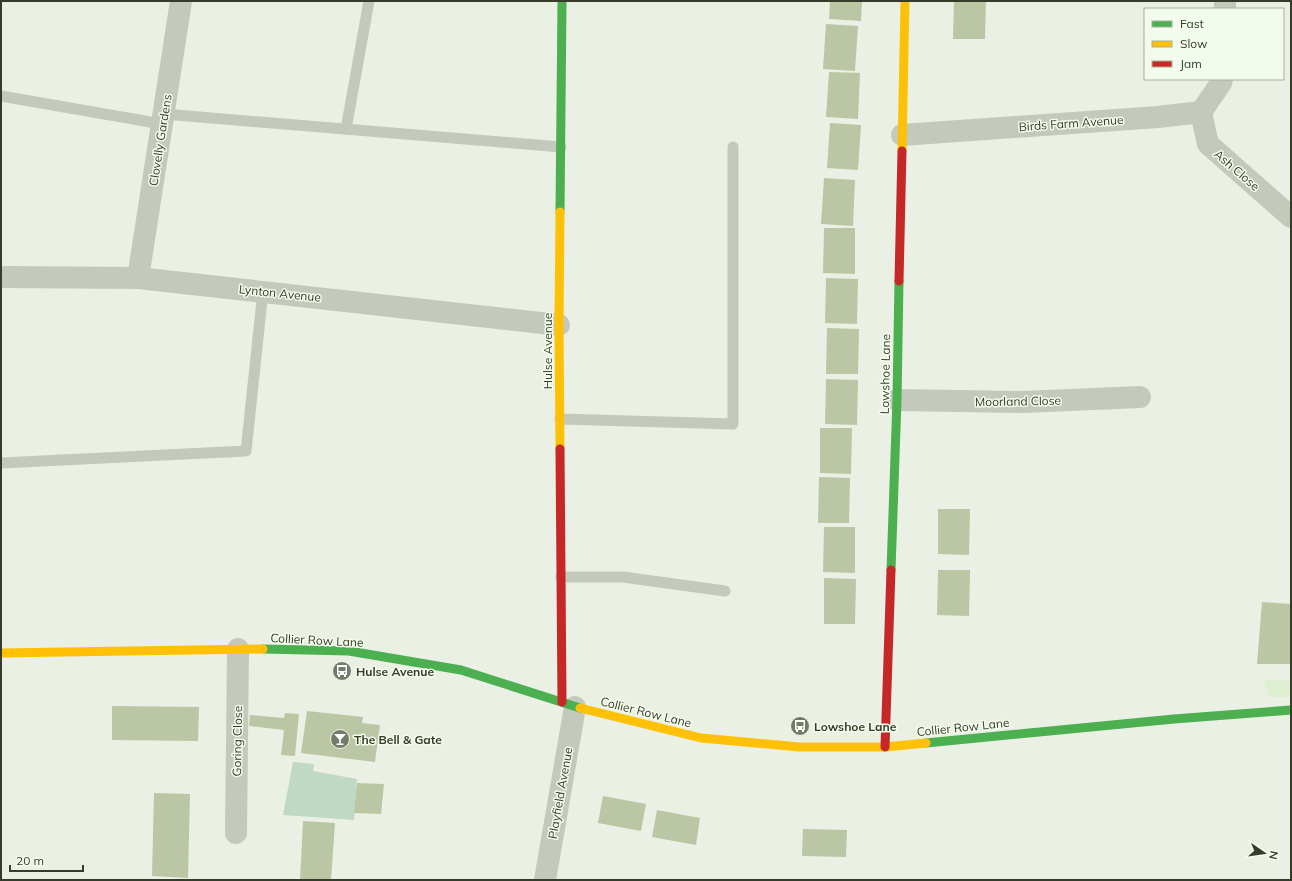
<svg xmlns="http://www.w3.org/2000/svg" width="1292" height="881" font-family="Mulish,sans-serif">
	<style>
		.green { fill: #bfd9c5 }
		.plaza { fill: #dfefd2 }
		.building { fill: #bbc6a4 }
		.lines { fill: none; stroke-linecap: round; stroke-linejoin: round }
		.lane { stroke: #c3cabc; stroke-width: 11 }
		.street { stroke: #c3cabc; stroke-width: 22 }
		.fast { stroke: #4caf50; stroke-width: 9 }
		.slow { stroke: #ffc107; stroke-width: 9 }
		.jam { stroke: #c62828; stroke-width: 9 }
		.labels { text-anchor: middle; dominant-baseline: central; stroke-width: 3; stroke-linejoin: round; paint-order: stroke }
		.street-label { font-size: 12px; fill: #363c29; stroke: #f3fcec }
		.poi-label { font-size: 12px; font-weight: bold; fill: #363c29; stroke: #f3fcec; text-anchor: start }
	</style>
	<rect width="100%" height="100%" fill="#eaf0e4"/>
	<path class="green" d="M 293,762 L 314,764 L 313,771 L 357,779 L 354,820 L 283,815 Z"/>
	<path class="plaza" d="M 1263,679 L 1291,681 L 1291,697 L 1269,697 Z"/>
	<g class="building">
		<path d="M 830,1 L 862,1 L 861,21 L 829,19 Z"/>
		<path d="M 954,1 L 986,1 L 985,39 L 953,39 Z"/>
		<path d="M 826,24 L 858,26 L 855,71 L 823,69 Z"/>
		<path d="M 829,72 L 860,73 L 858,119 L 826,117 Z"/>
		<path d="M 830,123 L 861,125 L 858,170 L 827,168 Z"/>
		<path d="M 824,178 L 855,180 L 853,226 L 821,224 Z"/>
		<path d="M 824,228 L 855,228 L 855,274 L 823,273 Z"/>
		<path d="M 826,278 L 858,279 L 857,324 L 825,323 Z"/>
		<path d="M 827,328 L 859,329 L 858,374 L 826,374 Z"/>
		<path d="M 826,379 L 858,380 L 857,425 L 825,424 Z"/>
		<path d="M 820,428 L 852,428 L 851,474 L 820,473 Z"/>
		<path d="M 819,477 L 850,478 L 849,523 L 818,523 Z"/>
		<path d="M 938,509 L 970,509 L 969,555 L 938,554 Z"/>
		<path d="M 824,527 L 855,527 L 855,573 L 823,572 Z"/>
		<path d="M 938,570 L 970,570 L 969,616 L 937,615 Z"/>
		<path d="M 824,578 L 856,579 L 855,624 L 824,624 Z"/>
		<path d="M 1262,602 L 1291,604 L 1291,664 L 1257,664 Z"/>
		<path d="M 112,706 L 199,707 L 198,741 L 112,740 Z"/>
		<path d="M 307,711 L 363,717 L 362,723 L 380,725 L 375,762 L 301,753 Z"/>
		<path d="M 285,713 L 299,714 L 295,756 L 281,755 L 284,730 L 249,726 L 250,715 L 284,718 Z"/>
		<path d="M 357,783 L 384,784 L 381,814 L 354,813 Z"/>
		<path d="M 154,793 L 190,794 L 188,878 L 152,876 Z"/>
		<path d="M 603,796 L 646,804 L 641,831 L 598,823 Z"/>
		<path d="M 657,810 L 700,818 L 696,845 L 652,837 Z"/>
		<path d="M 303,821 L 335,823 L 331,880 L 300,880 Z"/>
		<path d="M 803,829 L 847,830 L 846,857 L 802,856 Z"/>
	</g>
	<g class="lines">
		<g class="lane">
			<path d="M 1,96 L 162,124"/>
			<path d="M 164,114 L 561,147"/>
			<path d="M 346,129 L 369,1"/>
			<path d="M 560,419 L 733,424 L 733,147"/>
			<path d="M 1,463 L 246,451 L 263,291"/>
			<path d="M 561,577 L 623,577 L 725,591"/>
		</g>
		<g class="street">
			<path d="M 1225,9 L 1225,1"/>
			<path d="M 1201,112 L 1208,144 L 1291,217"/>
			<path d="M 902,135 L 1158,117 L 1201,112 L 1221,83 L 1222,79"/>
			<path d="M 1,277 L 138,278 L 559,325"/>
			<path d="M 138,278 L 181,1"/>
			<path d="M 897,400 L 1024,402 L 1140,397"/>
			<path d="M 236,833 L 238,649"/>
			<path d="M 545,880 L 575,707"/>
		</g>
		<g class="fast">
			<path d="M 560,212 L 562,1"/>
			<path d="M 891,570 L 897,400 L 899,281"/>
			<path d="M 263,649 L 349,651 L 461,670 L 580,708"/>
			<path d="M 926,743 L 1174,719 L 1291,710"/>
		</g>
		<g class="slow">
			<path d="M 902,151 L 905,1"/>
			<path d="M 560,449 L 559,325 L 560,212"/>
			<path d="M 1,653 L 263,649"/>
			<path d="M 580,708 L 701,738 L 799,747 L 885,747 L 926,743"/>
		</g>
		<g class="jam">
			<path d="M 899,281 L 902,151"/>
			<path d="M 560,449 L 562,702"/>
			<path d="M 885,747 L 891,570"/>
		</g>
	</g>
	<defs>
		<g id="bus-disc" transform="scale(1)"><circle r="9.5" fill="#757b6a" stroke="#f3fcec"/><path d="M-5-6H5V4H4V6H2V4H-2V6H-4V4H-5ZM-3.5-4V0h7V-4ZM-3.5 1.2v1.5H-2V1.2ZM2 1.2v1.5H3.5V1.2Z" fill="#fff"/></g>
		<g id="bar-disc" transform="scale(1)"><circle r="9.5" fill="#757b6a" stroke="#f3fcec"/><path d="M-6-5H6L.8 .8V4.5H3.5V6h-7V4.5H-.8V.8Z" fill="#fff"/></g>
	</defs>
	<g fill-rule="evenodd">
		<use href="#bus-disc" x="342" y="671"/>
		<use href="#bus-disc" x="800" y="726"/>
		<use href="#bar-disc" x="340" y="739"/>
	</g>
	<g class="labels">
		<g class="street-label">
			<text transform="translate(1071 123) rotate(-4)">Birds Farm Avenue</text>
			<text transform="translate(160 140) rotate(-81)">Clovelly Gardens</text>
			<text transform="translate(1237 170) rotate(41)">Ash Close</text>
			<text transform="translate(280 293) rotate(6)">Lynton Avenue</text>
			<text transform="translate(547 351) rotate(-90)">Hulse Avenue</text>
			<text transform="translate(885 374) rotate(-89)">Lowshoe Lane</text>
			<text transform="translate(1018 401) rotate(-1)">Moorland Close</text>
			<text transform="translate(317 640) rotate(3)">Collier Row Lane</text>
			<text transform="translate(646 712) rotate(14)">Collier Row Lane</text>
			<text transform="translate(963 727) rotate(-6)">Collier Row Lane</text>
			<text transform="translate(237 741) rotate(-89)">Goring Close</text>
			<text transform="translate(560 793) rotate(-80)">Playfield Avenue</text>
		</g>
		<g class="poi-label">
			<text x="356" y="671">Hulse Avenue</text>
			<text x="814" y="726">Lowshoe Lane</text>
			<text x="354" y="739">The Bell &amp; Gate</text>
		</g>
	</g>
	<rect width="1292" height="881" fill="none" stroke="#363c29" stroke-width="4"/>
	<rect x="1144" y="8" width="140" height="72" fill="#f3fcec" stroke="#a7af9e"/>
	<rect x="1152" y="21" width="20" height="6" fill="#4caf50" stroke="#a7af9e"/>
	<text x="1180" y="28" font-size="12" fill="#363c29">Fast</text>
	<rect x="1152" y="41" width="20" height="6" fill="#ffc107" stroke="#a7af9e"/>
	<text x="1180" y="48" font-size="12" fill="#363c29">Slow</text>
	<rect x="1152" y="61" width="20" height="6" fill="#c62828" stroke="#a7af9e"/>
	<text x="1180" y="68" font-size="12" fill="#363c29">Jam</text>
	<g transform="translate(1264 853) rotate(103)" stroke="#f3fcec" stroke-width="3" paint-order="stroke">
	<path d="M0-3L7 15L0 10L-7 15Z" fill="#363c29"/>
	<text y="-6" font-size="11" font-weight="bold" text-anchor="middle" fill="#363c29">N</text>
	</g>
	<path d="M10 865v6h73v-6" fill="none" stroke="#363c29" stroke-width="2"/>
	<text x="16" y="865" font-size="12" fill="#363c29" stroke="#f3fcec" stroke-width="3" paint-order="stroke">20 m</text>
</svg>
